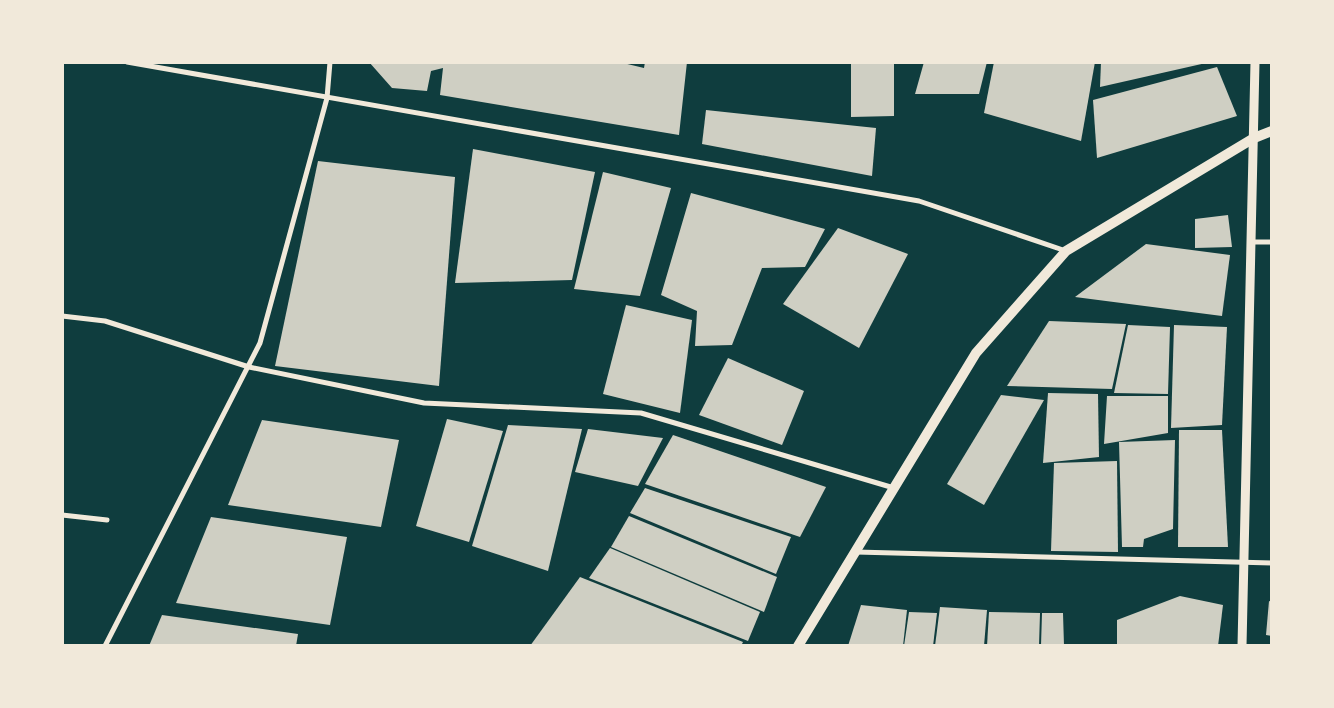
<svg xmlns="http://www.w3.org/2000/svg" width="1334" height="708" font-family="'DM Sans',sans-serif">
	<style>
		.building { fill: #cfcfc3 }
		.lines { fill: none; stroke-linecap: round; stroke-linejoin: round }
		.minor { stroke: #f1e9da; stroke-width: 5 }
		.tertiary { stroke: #f1e9da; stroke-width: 9 }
		.secondary { stroke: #f1e9da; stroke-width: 10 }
	</style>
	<rect width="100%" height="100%" fill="#0f3d3e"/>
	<g class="building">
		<path d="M 369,62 L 619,62 L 644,68 L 645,62 L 687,62 L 679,135 L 440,95 L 443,68 L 431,71 L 427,91 L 392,88 Z"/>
		<path d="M 851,62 L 894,62 L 894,116 L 851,117 Z"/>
		<path d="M 924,62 L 987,62 L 979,94 L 915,94 Z"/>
		<path d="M 994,62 L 1095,62 L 1081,141 L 984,113 Z"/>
		<path d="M 1101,62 L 1206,62 L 1206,63 L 1100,87 Z"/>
		<path d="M 1217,67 L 1237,116 L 1097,158 L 1093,100 Z"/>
		<path d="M 706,110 L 876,128 L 872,176 L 702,144 Z"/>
		<path d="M 473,149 L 595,172 L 572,280 L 455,283 Z"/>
		<path d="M 318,161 L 455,177 L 439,386 L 275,366 Z"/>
		<path d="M 603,172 L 671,188 L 640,296 L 574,289 Z"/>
		<path d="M 691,193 L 825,229 L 805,267 L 762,268 L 732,345 L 695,346 L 697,311 L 661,295 Z"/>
		<path d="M 1228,215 L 1232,247 L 1195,248 L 1195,219 Z"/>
		<path d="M 838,228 L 908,254 L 859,348 L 783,304 Z"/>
		<path d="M 1146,244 L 1230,255 L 1222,316 L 1075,297 Z"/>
		<path d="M 626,305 L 692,320 L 680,413 L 603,394 Z"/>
		<path d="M 1049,321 L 1126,324 L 1112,389 L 1007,386 Z"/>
		<path d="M 1128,325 L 1170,327 L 1168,394 L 1114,393 Z"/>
		<path d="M 1174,325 L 1227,327 L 1222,425 L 1171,428 Z"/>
		<path d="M 728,358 L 804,391 L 782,445 L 699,415 Z"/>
		<path d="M 1048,393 L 1098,394 L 1099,457 L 1043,463 Z"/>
		<path d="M 1001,395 L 1044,400 L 984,505 L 947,484 Z"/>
		<path d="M 1107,396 L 1168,396 L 1168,433 L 1104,444 Z"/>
		<path d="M 447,419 L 503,431 L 469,542 L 416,526 Z"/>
		<path d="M 262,420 L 399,440 L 381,527 L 228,505 Z"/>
		<path d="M 508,425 L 582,429 L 548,571 L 472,546 Z"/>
		<path d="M 588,429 L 663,438 L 638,486 L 575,472 Z"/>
		<path d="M 1179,430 L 1222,430 L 1228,547 L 1178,547 Z"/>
		<path d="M 673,435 L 826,487 L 800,537 L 645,484 Z"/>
		<path d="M 1175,440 L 1173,529 L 1144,539 L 1143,547 L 1122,547 L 1119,442 Z"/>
		<path d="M 1117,461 L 1118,552 L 1051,551 L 1054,463 Z"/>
		<path d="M 645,488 L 791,537 L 776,574 L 630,513 Z"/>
		<path d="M 629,516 L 777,577 L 764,612 L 611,547 Z"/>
		<path d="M 211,517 L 347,537 L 330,625 L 176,603 Z"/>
		<path d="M 610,548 L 760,612 L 748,641 L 589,578 Z"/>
		<path d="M 580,577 L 743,642 L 741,646 L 530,646 Z"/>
		<path d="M 1180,596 L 1223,605 L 1218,646 L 1117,646 L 1117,620 Z"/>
		<path d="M 1269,601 L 1272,602 L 1272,636 L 1266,635 Z"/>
		<path d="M 861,605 L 907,610 L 903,646 L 848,646 Z"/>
		<path d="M 940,607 L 987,610 L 984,646 L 935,646 Z"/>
		<path d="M 909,612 L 937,613 L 933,646 L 904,646 Z"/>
		<path d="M 989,612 L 1040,613 L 1039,646 L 987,646 Z"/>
		<path d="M 1042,613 L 1063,613 L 1064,646 L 1041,646 Z"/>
		<path d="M 162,615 L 298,634 L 296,646 L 149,646 Z"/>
	</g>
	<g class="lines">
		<g class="minor">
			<path d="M 127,62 L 919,201 L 1066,251"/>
			<path d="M 1251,242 L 1272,242"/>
			<path d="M 62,316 L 105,321 L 249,367 L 424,403 L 641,413 L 894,488"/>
			<path d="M 62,515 L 107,520"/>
			<path d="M 856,552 L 1272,563"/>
			<path d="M 105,646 L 260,343 L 327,98 L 330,62"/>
		</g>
		<path class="tertiary" d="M 1242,646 L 1255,62"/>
		<path class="secondary" d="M 798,646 L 976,353 L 1066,251 L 1254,138 L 1272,131"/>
	</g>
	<rect width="1334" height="708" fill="none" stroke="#f1e9da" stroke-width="128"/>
</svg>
